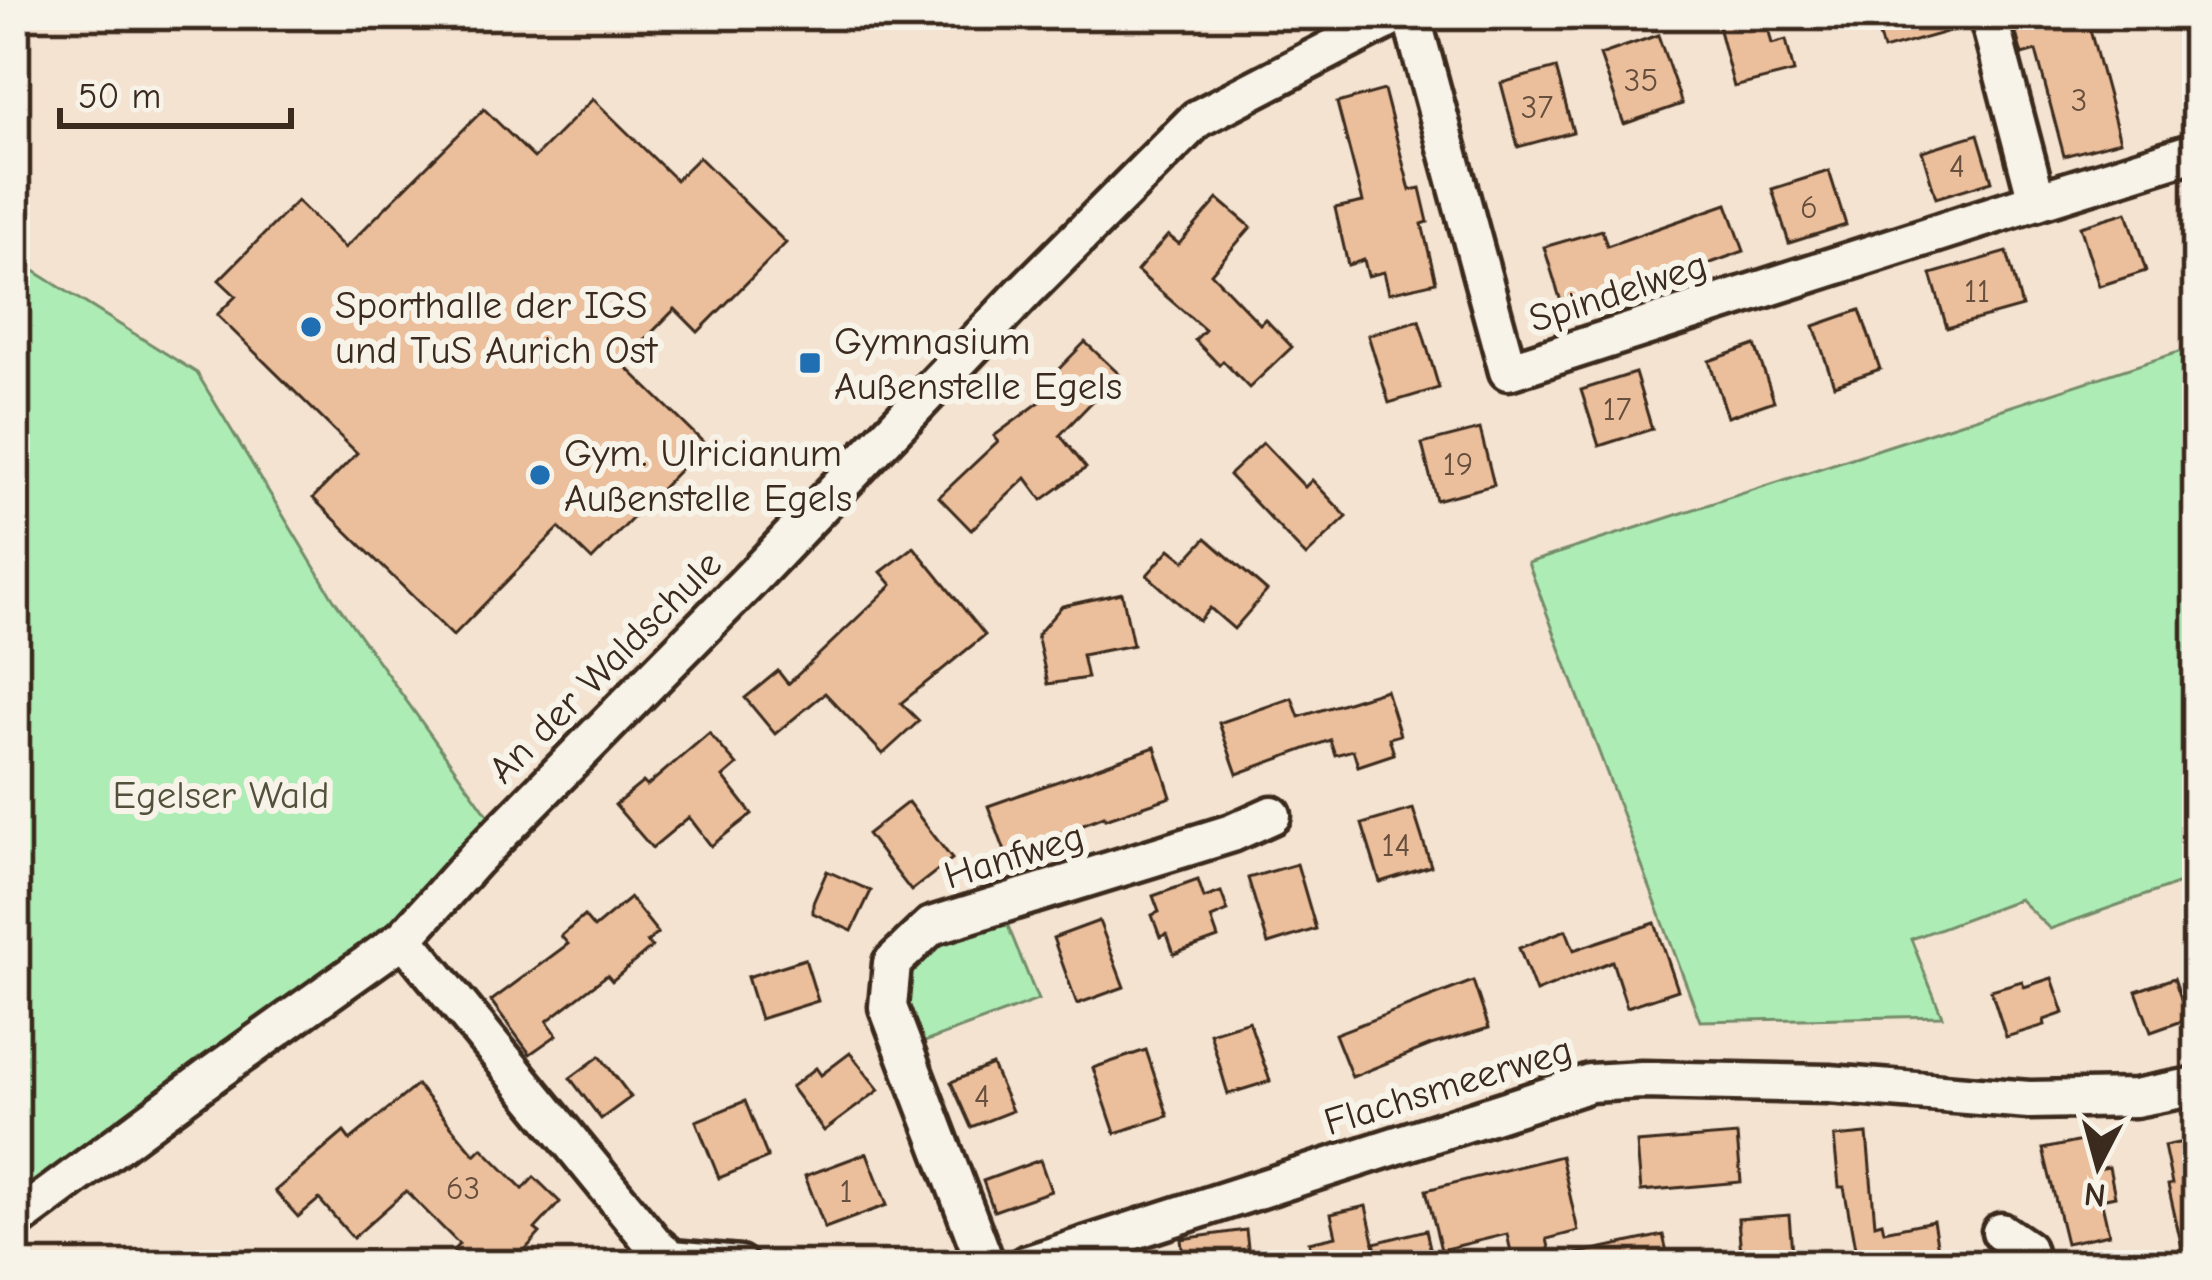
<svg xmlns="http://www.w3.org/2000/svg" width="2212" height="1280" font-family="'Comic Neue',sans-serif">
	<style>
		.green { fill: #adedb5; stroke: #748c6a; stroke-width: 3 }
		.building { fill: #ecbf9c; stroke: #3b2a1e; stroke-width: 3 }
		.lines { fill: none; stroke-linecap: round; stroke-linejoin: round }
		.street-casing { stroke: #3b2a1e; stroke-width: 45 }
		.street { stroke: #f7f3e8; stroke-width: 36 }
		.poi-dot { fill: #1f6fb2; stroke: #f7f3e8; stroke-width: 4.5 }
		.labels { text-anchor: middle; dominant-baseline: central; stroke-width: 12; stroke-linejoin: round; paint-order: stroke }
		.number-label { font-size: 33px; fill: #674f3e }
		.street-label { font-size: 39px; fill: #3b2a1e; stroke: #f7f3e8 }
		.poi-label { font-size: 39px; fill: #3b2a1e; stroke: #f7f3e8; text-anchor: start }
		.park-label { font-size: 39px; fill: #52513c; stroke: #f7f3e8 }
	</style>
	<rect width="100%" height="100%" fill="#f4e3d1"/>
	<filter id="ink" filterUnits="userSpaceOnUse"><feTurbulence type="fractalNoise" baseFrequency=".00833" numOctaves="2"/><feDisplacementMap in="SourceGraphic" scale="24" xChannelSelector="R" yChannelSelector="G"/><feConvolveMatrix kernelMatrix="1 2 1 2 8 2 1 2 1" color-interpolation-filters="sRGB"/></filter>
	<g filter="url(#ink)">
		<g class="green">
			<path d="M 15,259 L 197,373 L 333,598 L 488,815 L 393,926 L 15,1196 Z"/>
			<path d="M 2197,346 L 2197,877 L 2050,929 L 2019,899 L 1911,939 L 1942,1016 L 1700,1021 L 1528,563 Z"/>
			<path d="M 1006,921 L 1038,1000 L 919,1044 L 906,1007 L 908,977 L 925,950 Z"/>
		</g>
		<g class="building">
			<path d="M 1715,15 L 1765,15 L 1772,44 L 1786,40 L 1794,72 L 1734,87 Z"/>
			<path d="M 1873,15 L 1966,15 L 1968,26 L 1883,50 Z"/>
			<path d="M 2011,15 L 2064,15 L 2065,21 L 2086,15 L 2120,141 L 2064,156 L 2036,51 L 2022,55 Z"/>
			<path d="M 1658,35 L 1682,104 L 1624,124 L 1600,55 Z"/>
			<path d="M 1556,68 L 1573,132 L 1518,147 L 1501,83 Z"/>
			<path d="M 1384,90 L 1410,190 L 1420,188 L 1428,222 L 1422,224 L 1436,282 L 1389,293 L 1384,272 L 1368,276 L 1364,260 L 1348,265 L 1335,208 L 1363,202 L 1337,103 Z"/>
			<path d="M 593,99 L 676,180 L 699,157 L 786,243 L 698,332 L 675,309 L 622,363 L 705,444 L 592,560 L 559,528 L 453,636 L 313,498 L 357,453 L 217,315 L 236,296 L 219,280 L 297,201 L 345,248 L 484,109 L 534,158 Z"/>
			<path d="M 1978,134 L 1992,181 L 1936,198 L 1922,151 Z"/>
			<path d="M 1829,171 L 1846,225 L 1789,243 L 1772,189 Z"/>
			<path d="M 1218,199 L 1251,227 L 1211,273 L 1260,324 L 1265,319 L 1292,347 L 1249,388 L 1223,361 L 1219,365 L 1195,340 L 1205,330 L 1137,271 L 1168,235 L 1179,244 Z"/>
			<path d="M 1727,204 L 1744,251 L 1622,295 L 1624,304 L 1567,321 L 1544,247 L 1602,230 L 1607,246 Z"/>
			<path d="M 2127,212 L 2146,271 L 2099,286 L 2080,226 Z"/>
			<path d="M 2007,252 L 2022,307 L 1947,328 L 1931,274 Z"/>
			<path d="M 1860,310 L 1880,369 L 1834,385 L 1814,326 Z"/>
			<path d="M 1419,320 L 1439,388 L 1389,403 L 1368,335 Z"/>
			<path d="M 1085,342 L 1119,374 L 1060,435 L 1086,468 L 1042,500 L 1026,478 L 971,530 L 939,497 L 998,441 L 994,436 L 1064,384 L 1054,374 Z"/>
			<path d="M 1755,345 L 1774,401 L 1728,417 L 1709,361 Z"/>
			<path d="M 1635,373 L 1652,429 L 1599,446 L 1581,390 Z"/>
			<path d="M 1480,429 L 1494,485 L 1436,500 L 1422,444 Z"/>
			<path d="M 1263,443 L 1305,487 L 1312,480 L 1347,517 L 1306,556 L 1229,475 Z"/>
			<path d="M 1206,538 L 1267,591 L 1234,629 L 1210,608 L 1199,621 L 1147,575 L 1170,549 L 1185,561 Z"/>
			<path d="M 914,547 L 985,635 L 901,703 L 919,721 L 883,754 L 825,693 L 775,734 L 745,698 L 778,671 L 788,684 L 892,585 L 881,572 Z"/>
			<path d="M 1122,593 L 1133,645 L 1082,655 L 1087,678 L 1048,684 L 1037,635 L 1062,606 Z"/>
			<path d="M 1386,690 L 1400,735 L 1389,738 L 1394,754 L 1358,766 L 1353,750 L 1335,755 L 1330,740 L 1237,774 L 1219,723 L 1292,698 L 1299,717 Z"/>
			<path d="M 709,733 L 737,765 L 723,777 L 752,814 L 711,846 L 689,817 L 652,848 L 615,805 L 643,782 L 647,786 Z"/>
			<path d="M 1155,747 L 1171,797 L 1105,819 L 1104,816 L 1006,854 L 988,806 Z"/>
			<path d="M 908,802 L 952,859 L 911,891 L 867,834 Z"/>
			<path d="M 1413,809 L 1431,866 L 1380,882 L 1362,824 Z"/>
			<path d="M 1297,864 L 1316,929 L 1268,944 L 1248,878 Z"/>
			<path d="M 827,871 L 871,891 L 852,931 L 813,913 L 813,903 Z"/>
			<path d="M 1198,880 L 1204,898 L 1221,892 L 1228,911 L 1211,918 L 1218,938 L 1174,954 L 1167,934 L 1160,937 L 1152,915 L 1159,912 L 1153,896 Z"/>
			<path d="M 630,898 L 658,933 L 647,942 L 652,947 L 612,981 L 607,975 L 547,1021 L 557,1035 L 530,1054 L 491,1001 L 568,944 L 561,936 L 584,916 L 594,928 Z"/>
			<path d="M 1099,921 L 1124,987 L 1077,1004 L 1053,938 Z"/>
			<path d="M 1655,923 L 1678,990 L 1627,1007 L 1612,961 L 1536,992 L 1519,948 L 1566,930 L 1574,950 Z"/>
			<path d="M 805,959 L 818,1001 L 760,1019 L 747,977 Z"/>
			<path d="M 2052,978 L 2064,1013 L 2044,1020 L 2045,1025 L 2006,1037 L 1991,990 L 2022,981 L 2024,987 Z"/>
			<path d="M 2174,978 L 2188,1019 L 2151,1032 L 2136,991 Z"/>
			<path d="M 1473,981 L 1489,1028 L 1431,1045 L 1352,1077 L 1335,1034 Z"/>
			<path d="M 1249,1021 L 1270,1081 L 1228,1094 L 1210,1033 Z"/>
			<path d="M 1146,1050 L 1168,1116 L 1115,1133 L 1093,1068 Z"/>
			<path d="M 850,1053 L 879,1090 L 824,1131 L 791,1087 L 816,1068 L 821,1075 Z"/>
			<path d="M 600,1056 L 631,1097 L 601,1119 L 570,1078 Z"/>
			<path d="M 992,1065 L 1012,1111 L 971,1127 L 951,1082 Z"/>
			<path d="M 417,1085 L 475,1155 L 482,1148 L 523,1189 L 534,1177 L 560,1202 L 535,1229 L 540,1233 L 524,1251 L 538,1265 L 468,1265 L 453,1251 L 459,1244 L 406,1191 L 353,1238 L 319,1199 L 298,1217 L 275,1191 L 344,1132 L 350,1140 Z"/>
			<path d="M 745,1101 L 768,1158 L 719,1178 L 696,1121 Z"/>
			<path d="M 1867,1134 L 1875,1224 L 1882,1222 L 1884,1231 L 1933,1221 L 1940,1260 L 1914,1265 L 1858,1265 L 1844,1187 L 1839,1187 L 1834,1137 Z"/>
			<path d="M 1737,1135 L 1741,1182 L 1641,1191 L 1637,1143 Z"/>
			<path d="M 2197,1139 L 2197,1265 L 2186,1265 L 2168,1185 L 2172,1184 L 2164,1146 Z"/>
			<path d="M 2086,1140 L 2092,1170 L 2109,1167 L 2115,1196 L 2101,1199 L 2109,1234 L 2066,1243 L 2043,1149 Z"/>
			<path d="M 867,1153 L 887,1205 L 825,1228 L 805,1176 Z"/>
			<path d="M 1561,1156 L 1578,1231 L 1547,1239 L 1550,1252 L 1513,1261 L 1507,1234 L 1441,1250 L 1426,1190 Z"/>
			<path d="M 1040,1160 L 1051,1191 L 994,1211 L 983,1181 Z"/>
			<path d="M 1366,1206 L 1376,1251 L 1315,1265 L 1309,1242 L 1336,1236 L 1331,1214 Z"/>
			<path d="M 1789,1215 L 1793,1265 L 1742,1265 L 1738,1219 Z"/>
			<path d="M 1246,1230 L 1250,1265 L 1184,1265 L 1181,1239 Z"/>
			<path d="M 1426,1230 L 1434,1265 L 1380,1265 L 1374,1243 Z"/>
			<path d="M 1663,1235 L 1670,1265 L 1576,1265 L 1575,1254 Z"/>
		</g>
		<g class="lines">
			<g class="street-casing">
				<g id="street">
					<path d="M 1411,15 L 1508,371 L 2037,201 L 1988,15"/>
					<path d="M 2037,201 L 2197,151"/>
					<path d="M 404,938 L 654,1244 L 672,1259 L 739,1265"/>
					<path d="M 15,1221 L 213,1074 L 404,938 L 475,859 L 748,582 L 1026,290 L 1197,119 L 1397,15"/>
					<path d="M 2001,1232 L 2026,1249 L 2030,1265"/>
					<path d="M 986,1265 L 888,1007 L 892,963 L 931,926 L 1232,833 L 1272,815"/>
					<path d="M 1026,1265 L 1590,1083 L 1642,1080 L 1829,1084 L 2029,1100 L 2135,1098 L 2197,1086"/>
				</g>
			</g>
			<use href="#street" class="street"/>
		</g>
	</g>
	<g class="poi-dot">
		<circle cx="311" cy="327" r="12"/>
		<rect x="798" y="351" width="24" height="24" rx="6"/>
		<circle cx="540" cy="475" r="12"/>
	</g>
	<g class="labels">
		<g class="number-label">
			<text x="1641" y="80">35</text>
			<text x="2079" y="100">3</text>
			<text x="1537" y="107">37</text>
			<text x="1957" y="166">4</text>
			<text x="1809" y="207">6</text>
			<text x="1977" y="291">11</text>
			<text x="1617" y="409">17</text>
			<text x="1458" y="464">19</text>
			<text x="1396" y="845">14</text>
			<text x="982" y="1096">4</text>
			<text x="463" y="1188">63</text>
			<text x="846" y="1191">1</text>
		</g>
		<g class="street-label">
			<text transform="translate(1618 292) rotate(-18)">Spindelweg</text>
			<text transform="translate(605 667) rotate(-45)">An der Waldschule</text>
			<text transform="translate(1014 856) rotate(-17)">Hanfweg</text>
			<text transform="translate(1448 1086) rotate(-17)">Flachsmeerweg</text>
		</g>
		<g class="poi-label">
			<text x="335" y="305">Sporthalle der IGS<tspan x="335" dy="45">und TuS Aurich Ost</tspan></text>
			<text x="834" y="341">Gymnasium<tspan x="834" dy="45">Außenstelle Egels</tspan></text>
			<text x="564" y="453">Gym. Ulricianum<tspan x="564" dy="45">Außenstelle Egels</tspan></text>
		</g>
		<g class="park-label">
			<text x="221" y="795">Egelser Wald</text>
		</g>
	</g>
	<rect width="2212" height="1280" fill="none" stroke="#f7f3e8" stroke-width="60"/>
	<rect x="30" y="30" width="2152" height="1220" fill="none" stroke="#3b2a1e" stroke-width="4.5" filter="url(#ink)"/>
	<g transform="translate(2098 1166) rotate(186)" stroke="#f7f3e8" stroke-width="9" paint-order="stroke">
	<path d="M0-9L21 45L0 30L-21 45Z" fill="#3b2a1e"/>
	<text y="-18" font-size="33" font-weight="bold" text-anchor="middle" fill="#3b2a1e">N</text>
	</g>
	<path d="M60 108v18h231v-18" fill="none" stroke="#3b2a1e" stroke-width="6"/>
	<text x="78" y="108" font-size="36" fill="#3b2a1e" stroke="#f7f3e8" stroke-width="9" paint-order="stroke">50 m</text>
</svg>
